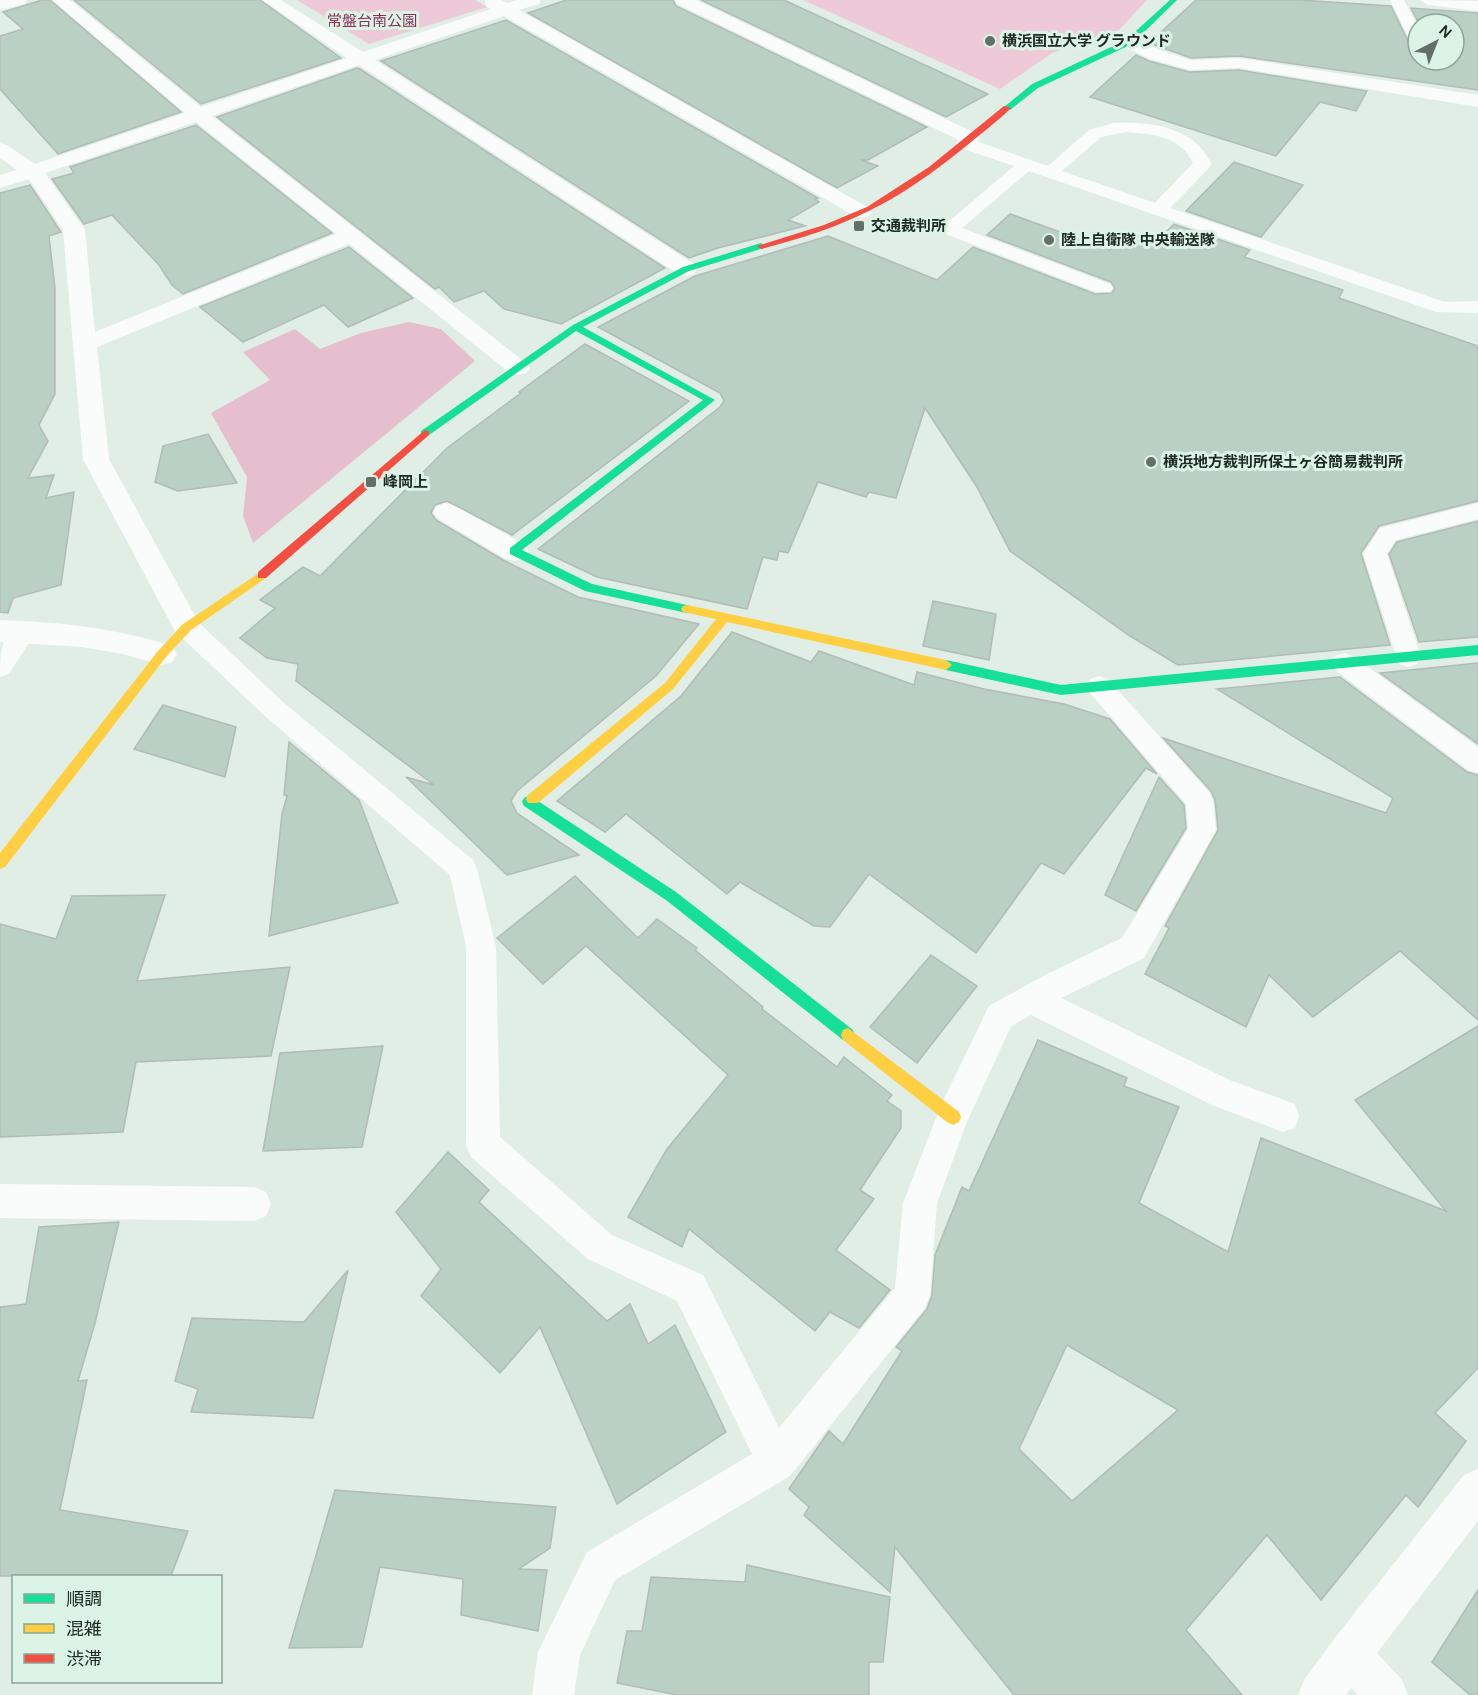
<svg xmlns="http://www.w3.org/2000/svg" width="1478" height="1695" font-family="Karla,'Noto Sans JP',sans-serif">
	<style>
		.green { fill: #eecad8 }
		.forest { fill: #e6bfce }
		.building { fill: #b9d0c3; stroke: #b1bcb6; stroke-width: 1.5; fill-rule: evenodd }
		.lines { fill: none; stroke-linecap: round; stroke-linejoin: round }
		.lane { fill: #fafcfb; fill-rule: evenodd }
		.street { fill: #fafcfb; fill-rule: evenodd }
		.fast { fill: #16e098; fill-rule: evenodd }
		.slow { fill: #ffcf43; fill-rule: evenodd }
		.jam { fill: #f24e42; fill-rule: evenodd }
		.poi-dot { fill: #646f68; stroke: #dbf4e5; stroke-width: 2 }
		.labels { text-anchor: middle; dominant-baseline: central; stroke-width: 6; stroke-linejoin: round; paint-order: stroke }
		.far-park-label { font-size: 15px; fill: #8d2d5d; stroke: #dbf4e5 }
		.far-poi-label { font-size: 15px; font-weight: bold; fill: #202a24; stroke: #dbf4e5; text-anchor: start }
	</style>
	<rect width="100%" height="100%" fill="#e1eee6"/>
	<g class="green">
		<path d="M 297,0 L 475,0 L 487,7 L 369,44 Z"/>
		<path d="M 803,0 L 1147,0 L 1119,30 L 1052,53 L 1000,89 Z"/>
	</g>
	<path class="forest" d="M 409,322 L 441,329 L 475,361 L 253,543 L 243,516 L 247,477 L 211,413 L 270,380 L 243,352 L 295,329 L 320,349 L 361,333 Z"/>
	<g class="building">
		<path d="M 42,0 L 50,0 L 181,112 L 58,154 L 0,89 L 0,36 L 23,29 L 3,12 Z"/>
		<path d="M 74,0 L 260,0 L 341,58 L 201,104 Z"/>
		<path d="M 566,0 L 673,0 L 676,6 L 927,127 L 868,160 L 861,160 L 878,166 L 837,188 L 528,13 Z"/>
		<path d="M 701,0 L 784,0 L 988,94 L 946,117 Z"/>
		<path d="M 1196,0 L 1300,0 L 1391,6 L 1408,41 L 1418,47 L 1418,60 L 1454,60 L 1454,24 L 1419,24 L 1411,8 L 1478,13 L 1478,90 L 1239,56 L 1191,58 L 1149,43 Z"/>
		<path d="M 506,20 L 818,198 L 815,199 L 819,202 L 788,220 L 805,226 L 718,248 L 689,258 L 381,61 Z"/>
		<path d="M 1136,55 L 1149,61 L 1189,72 L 1239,70 L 1367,91 L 1356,111 L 1320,102 L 1276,156 L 1090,97 Z"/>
		<path d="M 357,68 L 360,69 L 665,268 L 561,324 L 504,309 L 484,291 L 454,302 L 439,287 L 435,289 L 217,117 Z"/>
		<path d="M 196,125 L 332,233 L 183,294 L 172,285 L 159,265 L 112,215 L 84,224 L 52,179 L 74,173 L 70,167 Z"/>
		<path d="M 1234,162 L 1303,185 L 1261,237 L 1186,211 Z"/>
		<path d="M 30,185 L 61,232 L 49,236 L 55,288 L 55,394 L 39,425 L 48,441 L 28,478 L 54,475 L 46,498 L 74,492 L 61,585 L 13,598 L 8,613 L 0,612 L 0,193 Z"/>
		<path d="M 1010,214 L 1110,250 L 1125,235 L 1153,245 L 1174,224 L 1250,250 L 1244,257 L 1343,290 L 1339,298 L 1478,346 L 1478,501 L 1379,526 L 1361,553 L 1390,645 L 1178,665 L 1130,636 L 1010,551 L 977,487 L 925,408 L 896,498 L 869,492 L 866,497 L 818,482 L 788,553 L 779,551 L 777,560 L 763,557 L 747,609 L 597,577 L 538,549 L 720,407 L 724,401 L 720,393 L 598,327 L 695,276 L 828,236 L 937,280 L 973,247 L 1095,294 L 1112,293 L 1115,288 L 1111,282 L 987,235 Z"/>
		<path d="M 349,247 L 413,298 L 348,327 L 324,305 L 243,342 L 200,307 Z"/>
		<path d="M 585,344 L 689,401 L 512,535 L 447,501 L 435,505 L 431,513 L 436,520 L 503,560 L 578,597 L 699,624 L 656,676 L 517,791 L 511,801 L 517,813 L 579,855 L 507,875 L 406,777 L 434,785 L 296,681 L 298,664 L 267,658 L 240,638 L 275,608 L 260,600 L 303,567 L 320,576 L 447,448 L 521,393 L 519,392 Z"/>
		<path d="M 208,434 L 237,483 L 178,491 L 155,482 L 163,446 Z"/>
		<path d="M 1478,521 L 1478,637 L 1419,642 L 1389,554 L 1397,542 Z"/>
		<path d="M 933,601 L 996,614 L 989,660 L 923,646 Z"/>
		<path d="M 732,632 L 811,662 L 819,651 L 914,685 L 917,672 L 984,689 L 1064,704 L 1110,719 L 1157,774 L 1146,768 L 1064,874 L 1041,863 L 976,953 L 869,874 L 830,927 L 814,926 L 740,882 L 727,894 L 626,814 L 605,832 L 557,801 L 681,696 Z"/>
		<path d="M 1478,663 L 1478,744 L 1380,673 Z"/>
		<path d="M 1340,677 L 1467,772 L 1478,775 L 1478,1020 L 1400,951 L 1313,1017 L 1269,975 L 1246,1027 L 1145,974 L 1169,928 L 1165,926 L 1218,830 L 1215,800 L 1211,791 L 1163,738 L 1386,813 L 1393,798 L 1217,689 Z"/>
		<path d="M 163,705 L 236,727 L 225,777 L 134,749 Z"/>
		<path d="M 289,742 L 359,800 L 398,903 L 269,936 L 282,814 L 287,796 L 284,795 Z"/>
		<path d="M 1159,777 L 1184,805 L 1186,828 L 1136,911 L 1105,895 Z"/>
		<path d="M 575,876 L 638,938 L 657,919 L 697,948 L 695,950 L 763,1007 L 762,1009 L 837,1067 L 844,1057 L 892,1095 L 887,1101 L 901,1111 L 901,1128 L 860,1190 L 874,1199 L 836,1250 L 890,1290 L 859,1328 L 830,1312 L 815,1331 L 689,1229 L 682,1247 L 628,1217 L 667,1149 L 728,1075 L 586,946 L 543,984 L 497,938 Z"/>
		<path d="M 165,895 L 137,981 L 290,967 L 271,1056 L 136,1062 L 123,1132 L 0,1137 L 0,924 L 56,939 L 72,896 Z"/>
		<path d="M 931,955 L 977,986 L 917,1063 L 870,1027 Z"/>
		<path d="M 1478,1026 L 1478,1368 L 1435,1413 L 1466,1441 L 1418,1507 L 1406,1495 L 1321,1600 L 1267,1535 L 1186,1630 L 1242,1695 L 1014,1695 L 895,1547 L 890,1592 L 804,1515 L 809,1507 L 789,1489 L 829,1431 L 843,1444 L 902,1351 L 896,1347 L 927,1309 L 932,1295 L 935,1255 L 962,1187 L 969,1191 L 1038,1040 L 1127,1078 L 1124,1086 L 1179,1107 L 1139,1203 L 1228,1252 L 1261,1138 L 1446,1211 L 1355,1100 ZM 1067,1345 L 1178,1410 L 1072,1501 L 1019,1449 Z"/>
		<path d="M 383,1046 L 362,1147 L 263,1151 L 280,1053 Z"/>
		<path d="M 448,1152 L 489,1190 L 479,1202 L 607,1321 L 630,1304 L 648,1344 L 675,1325 L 726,1432 L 617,1504 L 540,1327 L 500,1373 L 421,1296 L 441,1269 L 396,1212 Z"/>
		<path d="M 119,1222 L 95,1323 L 78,1381 L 87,1380 L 60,1510 L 188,1531 L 171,1576 L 0,1576 L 0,1307 L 26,1304 L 39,1227 Z"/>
		<path d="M 348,1270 L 313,1418 L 191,1412 L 198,1389 L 175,1381 L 192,1318 L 304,1322 Z"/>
		<path d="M 335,1490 L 556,1507 L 550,1548 L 519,1569 L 547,1570 L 538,1631 L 461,1615 L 463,1579 L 380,1567 L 362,1647 L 289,1648 Z"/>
		<path d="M 747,1565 L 890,1597 L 883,1662 L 869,1662 L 869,1695 L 677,1695 L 617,1683 L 627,1631 L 642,1631 L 651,1577 L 745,1582 Z"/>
		<path d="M 1478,1590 L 1478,1695 L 1470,1695 L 1432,1662 Z"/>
	</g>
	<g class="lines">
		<g class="lane">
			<path d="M 1390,0 L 1404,0 L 1418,26 L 1418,45 L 1410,40 Z"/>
			<path d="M 1113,123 C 1150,121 1193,126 1211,163 L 1209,168 L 1170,208 L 1445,302 L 1478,301 L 1478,313 L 1436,312 L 1029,171 L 962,228 L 1110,284 L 1113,288 L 1110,292 L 1096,292 L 943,233 L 940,229 L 1014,166 L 958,147 L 956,143 L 958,139 L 970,139 L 1048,166 L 1089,130 ZM 1127,132 C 1153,134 1182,137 1193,163 L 1155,203 L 1062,171 L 1101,137 Z"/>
			<path d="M 1478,503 L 1478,519 L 1396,540 L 1387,554 L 1421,657 L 1417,664 L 1408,667 L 1399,664 L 1363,554 L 1380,528 Z"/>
			<path d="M 187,618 L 196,620 L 284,703 L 473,860 L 477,869 L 496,947 L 500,1137 L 612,1235 L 703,1275 L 779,1428 L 895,1288 L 903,1203 L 941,1105 L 989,1006 L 1047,974 L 1122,938 L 1188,829 L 1186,804 L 1090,693 L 1086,686 L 1090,679 L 1099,676 L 1108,679 L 1209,792 L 1213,800 L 1216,830 L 1144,958 L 1061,998 L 1232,1081 L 1295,1104 L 1299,1116 L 1295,1128 L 1283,1132 L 1212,1105 L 1031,1015 L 1011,1026 L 967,1122 L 937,1203 L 930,1295 L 925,1308 L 790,1476 L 615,1580 L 580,1655 L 574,1695 L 532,1695 L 538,1652 L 587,1552 L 752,1454 L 677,1301 L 588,1259 L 471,1157 L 466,1145 L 466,947 L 450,875 L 266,717 L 178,634 L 175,627 L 178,620 Z"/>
			<path d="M 24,623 L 33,625 L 36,632 L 9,674 L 0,677 C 0,655 0,630 24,623 Z"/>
			<path d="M 1344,653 L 1353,656 L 1478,747 L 1478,773 L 1468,770 L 1335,670 L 1331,663 L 1335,656 Z"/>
			<path d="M 0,1184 L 254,1187 L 266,1192 L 271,1204 L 266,1216 L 254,1221 L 0,1218 Z"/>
			<path d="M 1478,1469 L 1478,1521 L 1377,1653 L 1402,1680 L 1408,1695 L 1358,1695 L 1351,1688 L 1346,1695 L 1298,1695 L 1304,1680 L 1334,1639 L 1464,1475 Z"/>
		</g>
		<g class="street">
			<path d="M 0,0 L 27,0 L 25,4 L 0,10 Z"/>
			<path d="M 52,0 L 70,0 L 201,107 L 347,58 L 262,0 L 281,0 L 363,52 L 491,9 L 486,6 L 485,0 L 501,0 L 507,3 L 517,0 L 541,0 L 539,4 L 519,10 L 869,208 L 872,212 L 869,216 L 862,218 L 855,216 L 504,16 L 375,60 L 694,264 L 697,269 L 694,274 L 686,276 L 678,274 L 359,65 L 212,116 L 526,363 L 530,368 L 526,373 L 518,375 L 510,373 L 349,244 L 97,347 L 109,459 L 201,627 L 197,635 L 187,638 L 177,635 L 83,459 L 63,230 L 29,179 L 0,188 L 0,175 L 17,170 L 0,158 L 0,143 L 7,145 L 35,164 L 185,113 ZM 196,122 L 336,234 L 95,332 L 85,230 L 45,173 Z"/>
			<path d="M 675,0 L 696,0 L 977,134 L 980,138 L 977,142 L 963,142 L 677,4 Z"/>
			<path d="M 1420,0 L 1478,1 L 1478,11 L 1428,5 Z"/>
			<path d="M 1129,37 L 1162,51 L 1191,60 L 1239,58 L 1478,95 L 1478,107 L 1239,68 L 1190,70 L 1150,59 L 1123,46 L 1120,42 L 1123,38 Z"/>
			<path d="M 446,503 L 455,506 L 524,544 L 528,551 L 524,558 L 514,561 L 504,558 L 437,518 L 433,512 L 437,506 Z"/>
			<path d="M 0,620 C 59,622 116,628 172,646 L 177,654 L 172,662 L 162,665 L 123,654 L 82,647 L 0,642 Z"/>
		</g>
		<g class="fast">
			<path d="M 1170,0 L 1177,0 L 1132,44 L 1038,88 L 1010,110 L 1003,108 L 1032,84 L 1126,40 Z"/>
			<path d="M 761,243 L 765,246 L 764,248 L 689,271 L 583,327 L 715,400 L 522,550 L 592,584 L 687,605 L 691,606 L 693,609 L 691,612 L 687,613 L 585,591 L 510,554 L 510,548 L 703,400 L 576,331 L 429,435 L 421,435 L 421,431 L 573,325 L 683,267 Z"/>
			<path d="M 1478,645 L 1478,655 L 1061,695 L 946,670 L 940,665 L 946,660 L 1061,685 Z"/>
			<path d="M 533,794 L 538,795 L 538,801 L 676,892 L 853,1030 L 855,1035 L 853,1040 L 848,1042 L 843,1040 L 666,900 L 524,806 L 522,802 L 524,798 Z"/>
		</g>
		<g class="slow">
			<path d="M 262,571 L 268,575 L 266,578 L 191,630 L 166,657 L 5,867 L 0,869 L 0,853 L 158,651 L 183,624 Z"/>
			<path d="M 687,605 L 946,660 L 952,665 L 946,670 L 727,622 L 673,689 L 538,803 L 528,803 L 526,799 L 528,795 L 665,683 L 716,619 L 683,612 L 681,609 L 683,606 Z"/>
			<path d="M 848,1028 L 959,1112 L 961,1117 L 959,1122 L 953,1125 L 947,1122 L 843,1040 L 841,1035 L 843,1030 Z"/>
		</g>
		<g class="jam">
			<path d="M 1004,106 L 1011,108 C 997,122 980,134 965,147 C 896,203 847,227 761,249 L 757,246 L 824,225 L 867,207 L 929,167 Z"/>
			<path d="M 425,430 L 429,431 L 429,435 L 266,578 L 258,578 L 258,572 Z"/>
		</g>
	</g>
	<g class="poi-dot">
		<circle cx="990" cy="41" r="6"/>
		<rect x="853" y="220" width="12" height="12" rx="3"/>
		<circle cx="1049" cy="240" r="6"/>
		<circle cx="1151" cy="462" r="6"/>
		<rect x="365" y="476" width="12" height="12" rx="3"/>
	</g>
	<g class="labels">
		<g class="far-park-label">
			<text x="372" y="21">常盤台南公園</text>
		</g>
		<g class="far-poi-label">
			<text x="1002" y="41">横浜国立大学 グラウンド</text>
			<text x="871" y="226">交通裁判所</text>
			<text x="1061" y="240">陸上自衛隊 中央輸送隊</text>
			<text x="1163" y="462">横浜地方裁判所保土ヶ谷簡易裁判所</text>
			<text x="383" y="482">峰岡上</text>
		</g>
	</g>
	<rect x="12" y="1575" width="210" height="108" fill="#dbf4e5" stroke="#90a398" stroke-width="1.5"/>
	<rect x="24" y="1594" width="30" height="9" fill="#16e098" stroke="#90a398" stroke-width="1.5"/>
	<text x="66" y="1605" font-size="18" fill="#202a24">順調</text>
	<rect x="24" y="1624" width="30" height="9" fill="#ffcf43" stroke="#90a398" stroke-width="1.5"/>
	<text x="66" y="1635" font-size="18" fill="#202a24">混雑</text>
	<rect x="24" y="1654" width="30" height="9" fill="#f24e42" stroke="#90a398" stroke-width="1.5"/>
	<text x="66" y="1665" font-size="18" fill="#202a24">渋滞</text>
	<g transform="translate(1436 42) rotate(42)"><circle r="28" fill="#dbf4e5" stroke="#90a398" stroke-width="1.5"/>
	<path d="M0-4.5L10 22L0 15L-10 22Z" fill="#646f68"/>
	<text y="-9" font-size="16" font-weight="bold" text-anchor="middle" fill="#202a24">N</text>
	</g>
</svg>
